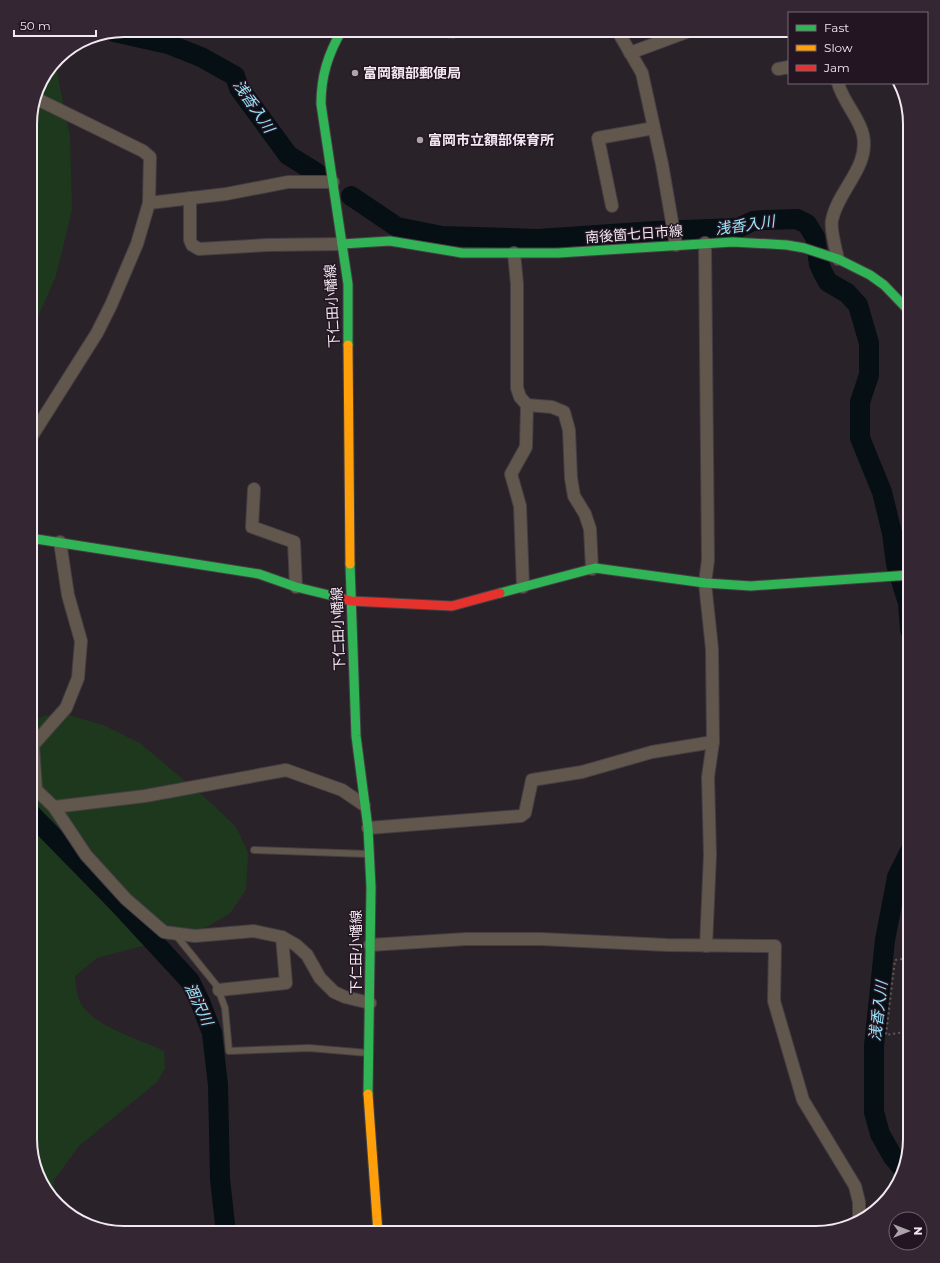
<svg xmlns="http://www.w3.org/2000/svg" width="940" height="1263" font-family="Montserrat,'Noto Sans JP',sans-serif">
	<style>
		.green { fill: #1d381d }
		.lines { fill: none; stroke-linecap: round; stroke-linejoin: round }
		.river { stroke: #060f13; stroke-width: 20 }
		.building { fill: #453e44 }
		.lane-casing { stroke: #453f44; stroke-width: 8 }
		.street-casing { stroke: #453f44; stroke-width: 14 }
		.fast-casing { stroke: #453f44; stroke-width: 11 }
		.slow-casing { stroke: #453f44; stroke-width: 11 }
		.jam-casing { stroke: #453f44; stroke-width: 11 }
		.path { stroke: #625954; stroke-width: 2; stroke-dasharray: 2 3; stroke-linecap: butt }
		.lane { stroke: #62574d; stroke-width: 6 }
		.street { stroke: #62574d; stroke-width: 12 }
		.fast { stroke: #30b455; stroke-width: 9 }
		.slow { stroke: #ff9f0a; stroke-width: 9 }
		.jam { stroke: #e5322d; stroke-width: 9 }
		.poi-dot { fill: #aca3ab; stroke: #231522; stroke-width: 1.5 }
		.labels { text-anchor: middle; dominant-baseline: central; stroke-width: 3; stroke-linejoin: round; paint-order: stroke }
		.poi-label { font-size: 14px; font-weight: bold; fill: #f2e8f1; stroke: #231522; text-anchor: start }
		.street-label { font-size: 14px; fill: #f2e8f1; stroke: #231522 }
		.water-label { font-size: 15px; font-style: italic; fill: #97e4f9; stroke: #231522 }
		.rim { fill: none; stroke: #f2e8f1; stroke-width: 2 }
	</style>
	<rect width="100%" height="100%" fill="#2a2229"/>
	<g class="green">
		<path d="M 55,63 L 70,136 L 72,210 L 56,276 L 37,319 L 30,326 L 30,117 L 40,82 Z"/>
		<path d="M 66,714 L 103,725 L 141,744 L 210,802 L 236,827 L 248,852 L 246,890 L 230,913 L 202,930 L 97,958 L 75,976 C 76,983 76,990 78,997 C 86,1025 140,1039 164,1051 L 165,1068 L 157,1082 L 79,1146 L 54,1180 L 55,1200 L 46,1191 L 30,1139 L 30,723 L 44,716 Z"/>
	</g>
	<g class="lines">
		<g class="river">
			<path d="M 114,32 L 168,44 L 201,57 L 235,76 L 239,88 L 288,155 L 317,173"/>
			<path d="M 351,196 L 397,227 L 442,236 L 538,239 L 655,231 L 738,228 L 753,221 L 766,220 L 797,219 L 807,224 L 815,237 L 819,264 L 823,273 L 828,282 L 847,293 L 858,305 L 869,343 L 869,375 L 860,402 L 860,438 L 882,492 L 892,533 L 896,564 L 908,603 L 910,630"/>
			<path d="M 30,813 L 117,902 L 190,981 L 201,1004 L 212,1033 L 218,1085 L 220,1179 L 226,1233"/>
			<path d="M 902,1168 L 893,1157 L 880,1134 L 874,1112 L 874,1046 L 885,940 L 891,909 L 897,877 L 910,851"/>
		</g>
	</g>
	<path class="building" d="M 426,30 L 456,30 L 455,39 L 426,36 Z"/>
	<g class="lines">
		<g class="lane-casing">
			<g id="lane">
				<path d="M 254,850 L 368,854"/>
				<path d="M 175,934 L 217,986 L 225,1008 L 229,1051 L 309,1048 L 368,1053"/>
			</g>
		</g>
		<g class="street-casing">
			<g id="street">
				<path d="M 617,30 L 642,73 L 662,164 L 676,245"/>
				<path d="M 630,53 L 692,30"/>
				<path d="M 778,69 L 789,67"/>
				<path d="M 838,83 C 842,100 860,119 863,135 C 870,167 838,190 832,220 C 830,229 836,250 838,259"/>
				<path d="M 190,198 L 190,240 L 192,245 L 199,249 L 267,245 L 342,244"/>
				<path d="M 149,203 L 226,194 L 288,182 L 333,182"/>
				<path d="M 612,206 L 598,138 L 654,128"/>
				<path d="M 705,243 L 708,560 L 705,583 L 712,649 L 713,742 L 708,777 L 710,855 L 706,946"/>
				<path d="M 514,253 L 517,284 L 517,388 L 520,397 L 527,405 L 552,407 L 564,412 L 569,430 L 571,478 L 574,496 L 585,514 L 590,529 L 592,569"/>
				<path d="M 30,439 L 97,333 L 111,305 L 137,244 L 149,203 L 150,157 L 143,151 L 35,98"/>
				<path d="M 254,489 L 252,527 L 294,542 L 296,587"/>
				<path d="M 523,587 L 520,506 L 511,474 L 526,447 L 527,405"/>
				<path d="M 30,784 L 54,807 L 86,855 L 126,899 L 164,932 L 195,936 L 254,931 L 282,937 L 296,945 L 307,955 L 320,978 L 334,992 L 345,997 L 370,1003"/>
				<path d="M 36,790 L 33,745 L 66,708 L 78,678 L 81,641 L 68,595 L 60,542"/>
				<path d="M 54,807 L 145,796 L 286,770 L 342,790 L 364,805"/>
				<path d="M 368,828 L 521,816 L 525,813 L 532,780 L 582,772 L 652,752 L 713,742"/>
				<path d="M 370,945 L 466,939 L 541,939 L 667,945 L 775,946 L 774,1001 L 803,1100 L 855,1186 L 859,1202 L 859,1220"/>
				<path d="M 219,990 L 286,983 L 282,937"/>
			</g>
		</g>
		<g class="fast-casing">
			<g id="fast">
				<path d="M 342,30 C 328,54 321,76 321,104 L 348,284 L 348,345"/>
				<path d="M 342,244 L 390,241 L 462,253 L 558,253 L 733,242 L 787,245 L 804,248 L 838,259 L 870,275 L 884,285 L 910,312"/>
				<path d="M 30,538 L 259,574 L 296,587 L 337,597"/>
				<path d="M 350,564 L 356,736 L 368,828 L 371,887 L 368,1094"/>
				<path d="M 500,593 L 595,568 L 705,583 L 751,586 L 910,575"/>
			</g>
		</g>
		<g class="slow-casing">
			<g id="slow">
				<path d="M 348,345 L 350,564"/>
				<path d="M 368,1094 L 378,1233"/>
			</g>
		</g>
		<g class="jam-casing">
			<path id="jam" d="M 337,597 L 351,601 L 452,606 L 500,593"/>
		</g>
		<path class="path" d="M 910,1031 L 886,1035 L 895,960 L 910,958"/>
		<use href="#lane" class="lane"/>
		<use href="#street" class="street"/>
		<use href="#fast" class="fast"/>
		<use href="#slow" class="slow"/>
		<use href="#jam" class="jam"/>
	</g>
	<g class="poi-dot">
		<circle cx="355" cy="73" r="4"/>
		<circle cx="420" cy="140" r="4"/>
	</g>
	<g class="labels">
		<g class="poi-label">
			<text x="363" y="73">富岡額部郵便局</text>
			<text x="428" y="140">富岡市立額部保育所</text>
		</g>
		<g class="street-label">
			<text transform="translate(634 234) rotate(-4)">南後箇七日市線</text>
			<text transform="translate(332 306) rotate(-93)">下仁田小幡線</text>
			<text transform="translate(338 629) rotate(-92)">下仁田小幡線</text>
			<text transform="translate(356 952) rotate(-90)">下仁田小幡線</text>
		</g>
		<g class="water-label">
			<text transform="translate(254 106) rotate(56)">浅香入川</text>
			<text transform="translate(745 225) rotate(-8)">浅香入川</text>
			<text transform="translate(199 1004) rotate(65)">涸沢川</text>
			<text transform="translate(878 1011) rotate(-83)">浅香入川</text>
		</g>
	</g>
	<path d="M0 0H940V1263H0ZM124 37H816A87 87 0 0 1 903 124V1139A87 87 0 0 1 816 1226H124A87 87 0 0 1 37 1139V124A87 87 0 0 1 124 37Z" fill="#342633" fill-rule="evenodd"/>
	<path class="rim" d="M124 37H816A87 87 0 0 1 903 124V1139A87 87 0 0 1 816 1226H124A87 87 0 0 1 37 1139V124A87 87 0 0 1 124 37Z"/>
	<rect x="788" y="12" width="140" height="72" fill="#231522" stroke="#766975"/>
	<rect x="796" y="25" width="20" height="6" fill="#30b455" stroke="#766975"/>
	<text x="824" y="32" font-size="12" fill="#f2e8f1">Fast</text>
	<rect x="796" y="45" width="20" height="6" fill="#ff9f0a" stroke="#766975"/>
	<text x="824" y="52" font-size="12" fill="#f2e8f1">Slow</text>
	<rect x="796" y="65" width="20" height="6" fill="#e5322d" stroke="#766975"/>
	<text x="824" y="72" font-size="12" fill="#f2e8f1">Jam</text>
	<g transform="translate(908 1231) rotate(90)"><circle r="19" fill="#231522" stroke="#766975"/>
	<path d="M0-3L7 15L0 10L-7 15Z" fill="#aca3ab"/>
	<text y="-6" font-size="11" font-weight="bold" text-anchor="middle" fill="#f2e8f1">N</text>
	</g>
	<path d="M14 30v6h82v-6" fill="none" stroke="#f2e8f1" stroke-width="2"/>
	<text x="20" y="30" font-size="12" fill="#f2e8f1" stroke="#231522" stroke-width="3" paint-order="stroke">50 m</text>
</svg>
